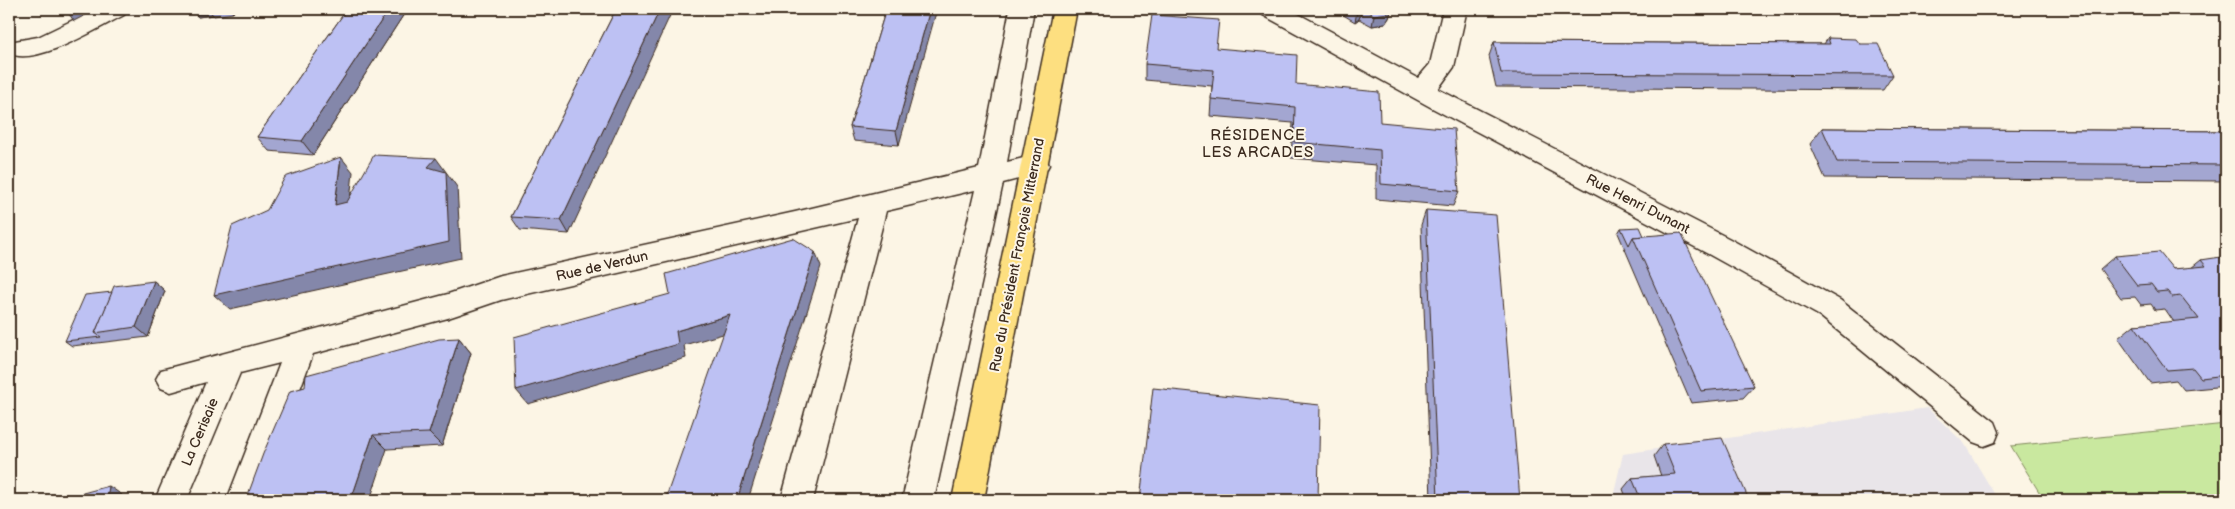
<svg xmlns="http://www.w3.org/2000/svg" width="2235" height="509" font-family="'Balsamiq Sans',sans-serif">
	<style>
		.built { fill: #e9e5e9 }
		.green { fill: #c9e89f; stroke: #82895e }
		.lines { fill: none; stroke-linecap: round; stroke-linejoin: round }
		.minor-casing { stroke: #3b2a1e; stroke-width: 3 }
		.major-casing { stroke: #3b2a1e; stroke-width: 3 }
		.minor { fill: #fcf5e5; fill-rule: evenodd }
		.major { fill: #fddf80; fill-rule: evenodd }
		.wall { fill: #a3a6d1; stroke: #3b2a1e }
		.shaded-wall { fill: #8487aa; stroke: #3b2a1e }
		.building { fill: #bdc1f3; stroke: #3b2a1e }
		.labels { text-anchor: middle; dominant-baseline: central; stroke-width: 4; stroke-linejoin: round; paint-order: stroke }
		.street-label { font-size: 14px; fill: #3b2a1e; stroke: #fcf5e5 }
		.neighbourhood-label { font-size: 15px; letter-spacing: 1px; fill: #3b2a1e; stroke: #fcf5e5 }
	</style>
	<rect width="100%" height="100%" fill="#fcf5e5"/>
	<filter id="ink" filterUnits="userSpaceOnUse"><feTurbulence type="fractalNoise" baseFrequency=".02" numOctaves="2"/><feDisplacementMap in="SourceGraphic" scale="10" xChannelSelector="R" yChannelSelector="G"/><feConvolveMatrix kernelMatrix="1 2 1 2 8 2 1 2 1" color-interpolation-filters="sRGB"/></filter>
	<g filter="url(#ink)">
		<path class="built" d="M 1927,408 L 1964,443 L 1998,500 L 1617,500 L 1614,492 L 1623,454 Z"/>
		<path class="green" d="M 2226,424 L 2226,500 L 2044,500 L 2011,446 Z"/>
		<g class="lines">
			<g class="minor-casing">
				<g id="minor">
					<path d="M 96,9 L 128,9 L 124,15 C 100,27 34,68 9,53 L 9,42 L 38,37 Z"/>
					<path d="M 1010,9 L 1034,9 L 1007,162 L 1036,155 L 1045,158 L 1049,165 L 1045,172 L 1003,183 L 934,500 L 902,500 L 975,190 L 886,211 L 813,500 L 781,500 L 858,218 L 501,300 L 448,318 L 313,354 L 259,500 L 227,500 L 280,363 L 240,373 L 187,500 L 155,500 L 206,382 L 171,392 L 161,388 L 156,379 L 161,370 L 448,294 L 501,276 L 795,212 L 979,168 Z"/>
					<path d="M 1259,9 L 1289,9 L 1418,78 L 1430,64 L 1443,9 L 1467,9 L 1454,67 L 1438,89 L 1730,239 L 1840,300 L 1995,422 L 1999,432 L 1995,442 L 1984,446 L 1973,442 L 1820,316 L 1710,255 L 1434,109 L 1263,15 Z"/>
				</g>
			</g>
			<g class="major-casing">
				<path id="major" d="M 1053,9 L 1077,9 L 984,500 L 952,500 Z"/>
			</g>
			<use href="#minor" class="minor"/>
			<use href="#major" class="major"/>
		</g>
		<g class="wall">
			<path d="M 194,9 L 235,9 L 233,13 L 214,16 L 213,15 L 198,17 Z"/>
			<path d="M 347,9 L 401,9 L 404,14 L 313,155 L 269,151 L 257,137 Z"/>
			<path d="M 616,9 L 569,234 L 520,230 L 511,217 Z"/>
			<path d="M 886,9 L 899,145 L 854,141 L 850,127 Z"/>
			<path d="M 1338,9 L 1392,9 L 1389,18 L 1385,24 L 1372,26 L 1359,19 L 1355,22 L 1340,13 L 1341,10 Z"/>
			<path d="M 1828,38 L 1860,44 L 1893,75 L 1883,90 L 1496,87 L 1489,56 L 1494,42 L 1824,44 Z"/>
			<path d="M 1216,48 L 1380,122 L 1459,191 L 1453,206 L 1376,199 L 1376,165 L 1291,158 L 1293,123 L 1210,116 L 1212,86 L 1145,80 L 1145,64 Z"/>
			<path d="M 1822,128 L 2226,131 L 2226,181 L 1825,178 L 1810,144 Z"/>
			<path d="M 1426,210 L 1520,500 L 1431,500 L 1421,225 Z"/>
			<path d="M 1621,228 L 1644,236 L 1754,386 L 1743,398 L 1691,403 L 1618,233 Z"/>
			<path d="M 2115,256 L 2173,269 L 2191,268 L 2201,260 L 2226,264 L 2226,386 L 2184,390 L 2176,380 L 2150,383 L 2118,338 L 2134,325 L 2174,322 L 2165,309 L 2155,310 L 2151,304 L 2141,305 L 2135,297 L 2121,298 L 2100,269 Z"/>
			<path d="M 154,281 L 165,291 L 148,337 L 72,346 L 65,341 Z"/>
			<path d="M 459,338 L 471,353 L 442,446 L 387,449 L 246,500 Z"/>
			<path d="M 1663,444 L 1749,500 L 1627,500 L 1623,489 L 1632,478 L 1661,476 L 1654,456 Z"/>
		</g>
		<g class="shaded-wall">
			<path d="M 80,9 L 97,9 L 74,21 L 69,14 Z"/>
			<path d="M 208,9 L 213,15 L 198,17 L 193,11 Z"/>
			<path d="M 230,9 L 235,9 L 233,13 Z"/>
			<path d="M 389,9 L 401,9 L 404,14 L 313,155 L 302,141 Z"/>
			<path d="M 660,9 L 673,9 L 569,234 L 561,220 Z"/>
			<path d="M 930,9 L 937,9 L 899,145 L 896,131 Z"/>
			<path d="M 1360,9 L 1362,9 L 1359,19 L 1355,22 L 1357,11 Z"/>
			<path d="M 1391,9 L 1392,9 L 1389,18 L 1385,24 L 1372,26 L 1374,15 Z"/>
			<path d="M 341,157 L 353,172 L 348,220 L 335,205 Z"/>
			<path d="M 436,158 L 457,187 L 461,258 L 230,309 L 214,295 Z"/>
			<path d="M 815,252 L 821,267 L 748,500 L 737,500 Z"/>
			<path d="M 154,281 L 165,291 L 148,337 L 136,327 Z"/>
			<path d="M 730,315 L 737,330 L 684,345 L 686,358 L 528,404 L 516,390 L 676,331 Z"/>
			<path d="M 459,338 L 471,353 L 442,446 L 429,433 Z"/>
			<path d="M 373,435 L 387,449 L 370,500 L 351,500 Z"/>
			<path d="M 109,486 L 122,495 L 122,500 L 107,500 Z"/>
		</g>
		<g class="building">
			<path d="M 71,9 L 80,9 L 69,14 Z"/>
			<path d="M 194,9 L 207,9 L 193,11 Z"/>
			<path d="M 347,9 L 389,9 L 302,141 L 257,137 Z"/>
			<path d="M 616,9 L 660,9 L 561,220 L 511,217 Z"/>
			<path d="M 886,9 L 930,9 L 896,131 L 850,127 Z"/>
			<path d="M 1364,9 L 1391,9 L 1388,13 L 1374,15 Z"/>
			<path d="M 1152,15 L 1219,20 L 1216,48 L 1297,55 L 1296,84 L 1379,92 L 1380,122 L 1454,129 L 1459,191 L 1381,184 L 1380,150 L 1294,142 L 1295,107 L 1211,99 L 1214,70 L 1145,64 Z"/>
			<path d="M 1828,38 L 1856,39 L 1860,44 L 1878,44 L 1893,75 L 1501,73 L 1494,42 L 1830,44 Z"/>
			<path d="M 1822,128 L 2226,131 L 2226,165 L 1837,162 Z"/>
			<path d="M 374,155 L 436,158 L 428,167 L 446,172 L 449,242 L 214,295 L 232,226 L 267,210 L 285,177 L 341,157 L 335,205 L 347,202 Z"/>
			<path d="M 1426,210 L 1496,215 L 1520,500 L 1438,500 Z"/>
			<path d="M 1640,227 L 1644,236 L 1633,237 L 1629,245 L 1621,228 Z"/>
			<path d="M 1681,233 L 1754,386 L 1701,391 L 1633,237 Z"/>
			<path d="M 793,238 L 815,252 L 737,500 L 665,500 L 730,315 L 676,331 L 678,344 L 516,390 L 514,337 L 670,294 L 666,274 Z"/>
			<path d="M 2159,252 L 2173,269 L 2206,266 L 2201,260 L 2221,257 L 2226,264 L 2226,375 L 2201,378 L 2193,368 L 2167,370 L 2134,325 L 2199,319 L 2181,296 L 2172,297 L 2167,291 L 2157,292 L 2151,284 L 2137,285 L 2115,256 Z"/>
			<path d="M 154,281 L 136,327 L 95,333 L 114,286 Z"/>
			<path d="M 112,292 L 95,333 L 101,337 L 65,341 L 85,295 Z"/>
			<path d="M 459,338 L 429,433 L 373,435 L 351,500 L 246,500 L 263,454 L 290,391 L 305,387 L 306,375 L 439,339 Z"/>
			<path d="M 1153,388 L 1320,405 L 1318,500 L 1140,500 Z"/>
			<path d="M 1722,438 L 1749,500 L 1641,500 L 1632,478 L 1675,474 L 1663,444 Z"/>
			<path d="M 109,486 L 107,500 L 57,500 Z"/>
		</g>
	</g>
	<g class="labels">
		<g class="street-label">
			<text transform="translate(1638 204) rotate(27)">Rue Henri Dunant</text>
			<text transform="translate(1017 255) rotate(-79)">Rue du Président François Mitterrand</text>
			<text transform="translate(602 266) rotate(-13)">Rue de Verdun</text>
			<text transform="translate(200 432) rotate(-67)">La Cerisaie</text>
		</g>
		<g class="neighbourhood-label">
			<text x="1258" y="135">RÉSIDENCE<tspan x="1258" dy="17">LES ARCADES</tspan></text>
		</g>
	</g>
	<rect width="2235" height="509" fill="none" stroke="#fcf5e5" stroke-width="30"/>
	<rect x="15" y="15" width="2205" height="479" fill="none" stroke="#3b2a1e" stroke-width="2" filter="url(#ink)"/>
</svg>
